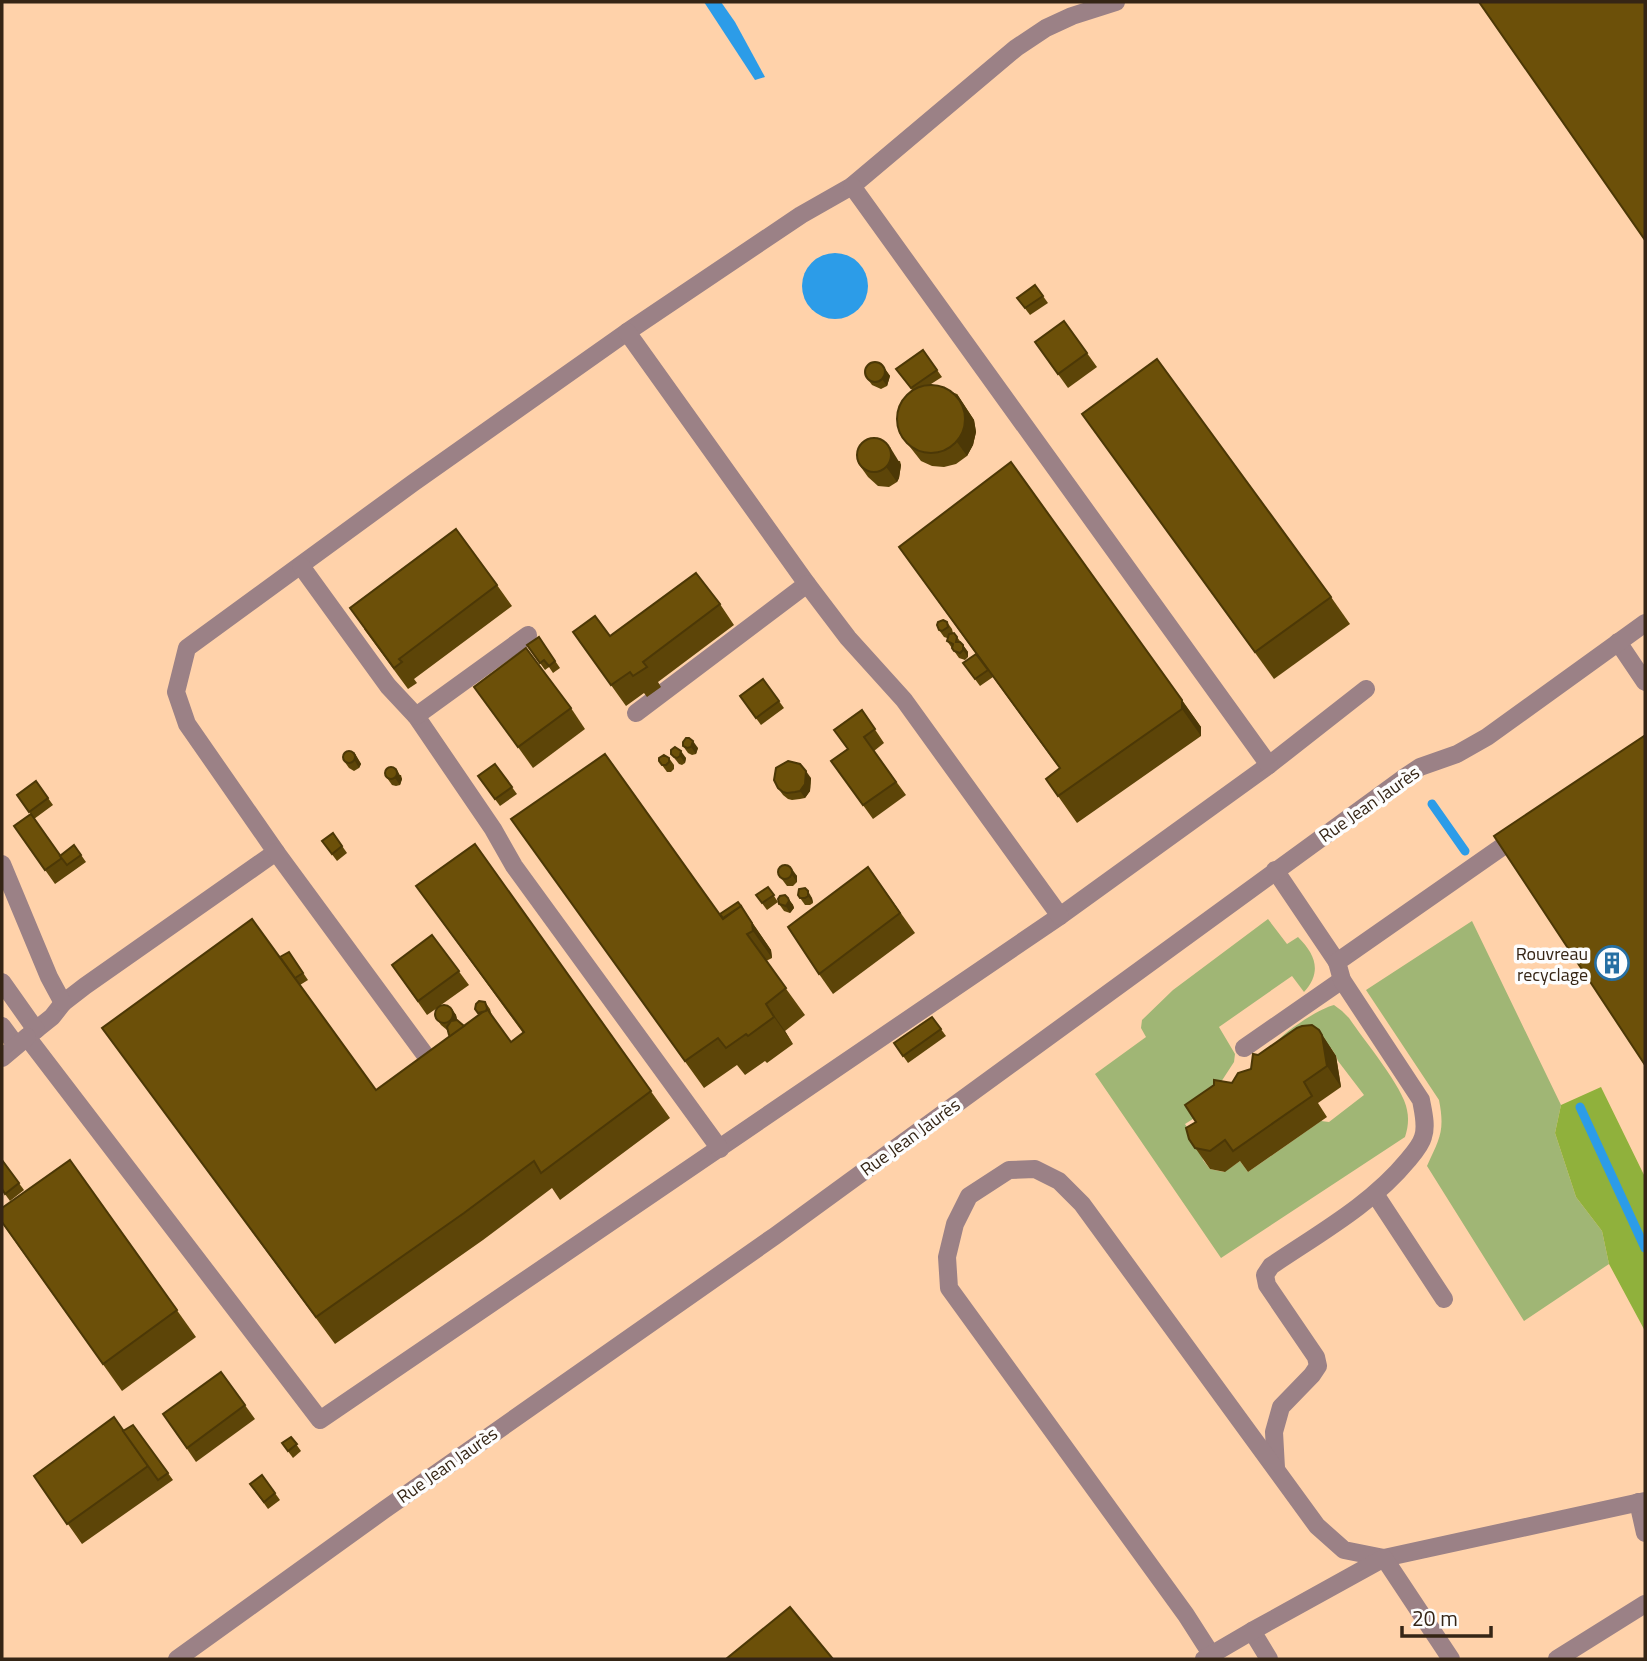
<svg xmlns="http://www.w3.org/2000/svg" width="1647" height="1661" font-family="'Titillium Web',sans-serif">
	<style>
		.green { fill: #a0b675 }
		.forest { fill: #90b13c }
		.water { fill: #2c9ce8 }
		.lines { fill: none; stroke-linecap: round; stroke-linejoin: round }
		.stream { stroke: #2c9ce8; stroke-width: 9 }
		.minor { stroke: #9b8186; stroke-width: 18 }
		.wall { fill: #5d4508 }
		.shaded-wall { fill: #4c3806 }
		.building { fill: #6c5009; stroke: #4c3806; stroke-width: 2 }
		.labels { text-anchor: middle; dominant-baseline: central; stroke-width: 7; stroke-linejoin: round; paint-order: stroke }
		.street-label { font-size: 18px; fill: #352515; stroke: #fdfdfd }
		.poi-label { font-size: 18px; fill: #352515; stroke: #fdfdfd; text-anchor: end }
	</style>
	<rect width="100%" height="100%" fill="#ffd2aa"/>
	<g class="green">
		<path d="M 1268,919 L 1287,944 L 1298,937 C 1316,955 1322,972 1304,992 L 1292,976 L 1219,1027 L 1235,1054 L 1234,1062 L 1221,1082 L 1215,1105 L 1185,1124 L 1201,1149 L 1203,1160 L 1210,1169 L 1224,1172 L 1240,1161 L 1248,1172 L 1321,1121 L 1329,1122 L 1364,1095 L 1338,1061 L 1336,1056 L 1331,1048 L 1273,1046 C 1282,1033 1318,1009 1334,1005 L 1342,1011 L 1349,1018 C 1363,1039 1404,1088 1407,1110 C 1409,1119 1408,1128 1405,1137 L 1221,1258 L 1095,1074 L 1146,1037 L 1141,1028 L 1142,1020 L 1173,990 Z"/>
		<path d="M 1472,921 L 1561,1105 L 1555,1133 L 1576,1197 L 1602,1231 L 1609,1264 L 1524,1321 L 1427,1166 C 1440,1138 1445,1131 1439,1100 L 1366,990 Z"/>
	</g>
	<path class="forest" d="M 1601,1087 L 1645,1177 L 1645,1331 L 1609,1264 L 1602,1231 L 1576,1197 L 1555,1133 L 1561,1105 Z"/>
	<g class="water">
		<path d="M 704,2 L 721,2 L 735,22 L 765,77 L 755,80 Z"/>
		<circle cx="835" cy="286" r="33"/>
	</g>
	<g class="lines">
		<g class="stream">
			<path d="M 1432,804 L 1465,851"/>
			<path d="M 1580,1107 L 1645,1248"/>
		</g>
		<g class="minor">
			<path d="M 1116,2 L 1072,16 L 1046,28 L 1016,48 L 852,186 L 801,215 L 627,332 L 413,483 L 187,648 L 176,692 L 187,724 L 276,852 L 85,986 L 63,1003 L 52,1017 L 27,1037 L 320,1420 L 1060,916 L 1269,765 L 1366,689"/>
			<path d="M 852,186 L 1269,765"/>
			<path d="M 627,332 L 807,584 L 636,713"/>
			<path d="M 301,566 L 388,686 L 416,716 L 493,829 L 514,866 L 720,1149"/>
			<path d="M 807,584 L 848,638 L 904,700 L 1060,916"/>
			<path d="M 1618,642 L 1645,682"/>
			<path d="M 416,716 L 528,635"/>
			<path d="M 276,852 L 437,1071"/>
			<path d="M 2,864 L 49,977 L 63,1003"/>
			<path d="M 1275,870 L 1337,962"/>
			<path d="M 2,982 L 36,1030"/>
			<path d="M 2,1026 L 16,1045"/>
			<path d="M 1244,1048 L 1342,980"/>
			<path d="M 2,1058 L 27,1037"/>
			<path d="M 1375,1194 L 1444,1299"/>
			<path d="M 1276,1468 L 1274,1432 L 1281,1407 L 1312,1375 L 1318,1366 L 1316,1357 L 1267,1285 L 1265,1275 L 1271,1266 C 1318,1234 1371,1205 1408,1160 C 1413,1154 1421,1145 1423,1137 C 1427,1126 1423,1111 1421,1100 L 1342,980 L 1337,962 L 1519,835"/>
			<path d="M 1638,1502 L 1645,1533"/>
			<path d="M 1252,1631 L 1269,1659"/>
			<path d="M 1211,1654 L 1186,1615 L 949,1288 L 947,1257 L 955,1224 L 969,1196 L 1009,1170 L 1035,1169 L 1059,1181 L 1082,1204 L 1317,1526 L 1344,1550 L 1384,1558 L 1645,1501"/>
			<path d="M 177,1659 L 384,1510 L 775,1236 L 1405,777 L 1420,767 L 1457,754 L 1487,737 L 1645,623"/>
			<path d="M 1204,1659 L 1252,1631 L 1384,1558 L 1451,1659"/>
			<path d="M 1557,1659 L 1645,1604"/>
		</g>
	</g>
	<g class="wall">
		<path d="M 1035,285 L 1048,303 L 1030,315 L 1017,298 Z"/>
		<path d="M 1064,321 L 1097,367 L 1068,388 L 1035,342 Z"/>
		<path d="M 923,350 L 942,377 L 931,384 L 957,394 L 974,420 L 976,432 L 973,445 L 967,456 L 956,464 L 944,467 L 932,466 L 921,461 L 899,433 L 912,390 L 896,369 Z"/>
		<path d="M 881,363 L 890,376 L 887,386 L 881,389 L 872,385 L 867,378 Z"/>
		<path d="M 1082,414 L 1331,597 L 1350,624 L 1274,679 Z"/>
		<path d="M 900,461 L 901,465 L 899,478 L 897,482 L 889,487 L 878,486 L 868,477 L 858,463 Z"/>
		<path d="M 1011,462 L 1201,727 L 1201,736 L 1077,823 L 1046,779 L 1060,769 L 982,662 L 993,677 L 980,686 L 963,663 L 976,654 L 899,547 Z"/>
		<path d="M 497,585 L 512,606 L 414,679 L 417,683 L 408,689 L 364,629 Z"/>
		<path d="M 720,604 L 734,625 L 658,682 L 661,687 L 647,697 L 644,693 L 626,706 L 573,632 L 610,636 Z"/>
		<path d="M 947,622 L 952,629 L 953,633 L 957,637 L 968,652 L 968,657 L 965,660 L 959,658 L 947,641 L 947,638 L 944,637 L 939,630 Z"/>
		<path d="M 539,637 L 560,668 L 553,673 L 549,667 L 545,670 L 527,645 Z"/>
		<path d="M 763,679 L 784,708 L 761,725 L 740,696 Z"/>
		<path d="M 489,707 L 571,708 L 585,729 L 533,768 Z"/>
		<path d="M 862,710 L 884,743 L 874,751 L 906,795 L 873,819 L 831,761 L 847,749 Z"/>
		<path d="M 683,746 L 698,748 L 696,754 L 692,755 L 688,753 Z"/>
		<path d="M 671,750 L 686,758 L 685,763 L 682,765 L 679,764 L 671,754 Z"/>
		<path d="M 354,752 L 361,764 L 359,768 L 354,771 L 349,768 L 344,761 Z"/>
		<path d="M 669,758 L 674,765 L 674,769 L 671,772 L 667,772 L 659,761 Z"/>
		<path d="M 495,764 L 517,794 L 500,806 L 478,776 Z"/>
		<path d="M 385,775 L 401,775 L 402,779 L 400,785 L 396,786 L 392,785 Z"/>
		<path d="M 811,778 L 810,791 L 805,798 L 800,799 L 792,800 L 788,799 L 783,795 L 778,788 Z"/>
		<path d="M 36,781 L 53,805 L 34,819 L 60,856 L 74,845 L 86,862 L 55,884 L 14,826 L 31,814 L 17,795 Z"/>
		<path d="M 511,819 L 723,919 L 738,902 L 771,950 L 772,958 L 766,961 L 805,1015 L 785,1031 L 793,1044 L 767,1063 L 765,1061 L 745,1075 L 737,1065 L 704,1088 Z"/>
		<path d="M 333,833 L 347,853 L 337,861 L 322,841 Z"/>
		<path d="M 475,844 L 670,1118 L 560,1200 L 552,1188 L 483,1240 L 335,1344 L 102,1028 L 280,957 L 289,952 L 308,980 L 300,985 L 376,1090 L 450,1037 L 447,1030 L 441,1025 L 436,1018 L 440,1006 L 427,1015 L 392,965 L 432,935 L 469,985 L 441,1005 L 451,1008 L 456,1015 L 457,1020 L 464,1026 L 479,1015 L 475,1009 L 485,1002 L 490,1009 L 492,1016 L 511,1042 L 523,1033 L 416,886 Z"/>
		<path d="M 783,865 L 797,876 L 797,882 L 793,886 L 787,886 L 778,874 Z"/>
		<path d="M 868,867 L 915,933 L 833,994 L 819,974 Z"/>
		<path d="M 768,887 L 778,902 L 767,910 L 756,895 Z"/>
		<path d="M 799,889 L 812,898 L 813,903 L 810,905 L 805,905 L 798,895 Z"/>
		<path d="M 788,898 L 793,905 L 794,908 L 790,913 L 784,911 L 779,904 Z"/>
		<path d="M 932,1017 L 946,1036 L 908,1063 L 894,1043 Z"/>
		<path d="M 1319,1030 L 1336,1056 L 1341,1087 L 1318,1103 L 1327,1117 L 1248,1172 L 1240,1161 L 1225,1172 L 1210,1169 L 1189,1139 L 1196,1122 L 1230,1083 L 1251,1069 L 1258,1055 Z"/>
		<path d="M 2,1160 L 24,1190 L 10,1201 L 2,1190 Z"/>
		<path d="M 70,1160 L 196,1337 L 122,1391 L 2,1223 Z"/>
		<path d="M 221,1372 L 255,1419 L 196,1462 L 163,1414 Z"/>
		<path d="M 133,1425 L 173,1480 L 82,1544 L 34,1476 L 123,1431 Z"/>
		<path d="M 291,1437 L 301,1451 L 293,1458 L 282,1443 Z"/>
		<path d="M 262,1475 L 280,1500 L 268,1509 L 250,1484 Z"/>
	</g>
	<g class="shaded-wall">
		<path d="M 885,369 L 890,376 L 887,386 L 882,379 Z"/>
		<path d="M 957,394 L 974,420 L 976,432 L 973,445 L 967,456 L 957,442 Z"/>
		<path d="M 890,447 L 901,465 L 899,478 L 897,482 L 887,468 Z"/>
		<path d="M 963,645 L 968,652 L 968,657 L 963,650 Z"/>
		<path d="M 1182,700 L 1201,727 L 1201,736 L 1182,709 Z"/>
		<path d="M 693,741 L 698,748 L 696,754 L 691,747 Z"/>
		<path d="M 681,751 L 686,758 L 685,763 L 680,756 Z"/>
		<path d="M 354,752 L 361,764 L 359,768 L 355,761 Z"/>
		<path d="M 396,768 L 402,779 L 400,785 L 395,778 Z"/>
		<path d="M 806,771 L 811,778 L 810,791 L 805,798 L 800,791 Z"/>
		<path d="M 792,869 L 797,876 L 797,882 L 792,875 Z"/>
		<path d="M 808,891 L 812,898 L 813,903 L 808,896 Z"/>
		<path d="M 788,898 L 793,905 L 794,908 L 790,913 L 786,906 Z"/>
		<path d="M 741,906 L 771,950 L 772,958 L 753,931 Z"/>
		<path d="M 766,1004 L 785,1031 L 793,1044 L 774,1017 Z"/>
		<path d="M 451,1008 L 456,1015 L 458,1023 L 450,1021 Z"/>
		<path d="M 1319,1030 L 1336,1056 L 1341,1087 L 1327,1066 Z"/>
	</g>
	<g class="building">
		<path d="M 1479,2 L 1645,2 L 1645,240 Z"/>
		<path d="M 1035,285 L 1043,296 L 1025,308 L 1017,298 Z"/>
		<path d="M 1064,321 L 1087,353 L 1058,374 L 1035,342 Z"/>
		<path d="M 923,350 L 937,370 L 911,388 L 896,369 Z"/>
		<path d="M 1157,359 L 1331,597 L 1255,652 L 1082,414 Z"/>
		<circle cx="875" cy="372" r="10"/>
		<circle cx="931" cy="419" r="34"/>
		<circle cx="874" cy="455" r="17"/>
		<path d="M 1011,462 L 1182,700 L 1182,709 L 1058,796 L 1046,779 L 1060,768 L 899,547 Z"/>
		<path d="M 456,529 L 497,585 L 399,659 L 402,662 L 394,668 L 350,608 Z"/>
		<path d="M 696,573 L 720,604 L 643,662 L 647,667 L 633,676 L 630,672 L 611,685 L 573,632 L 595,616 L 610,636 Z"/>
		<path d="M 943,620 L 947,622 L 948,627 L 942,631 L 939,630 L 937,625 L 938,622 Z"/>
		<path d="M 954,633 L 957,637 L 956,642 L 960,642 L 963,645 L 963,650 L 960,653 L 954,651 L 952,648 L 953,644 L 947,641 L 949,634 Z"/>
		<path d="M 539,637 L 555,661 L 549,666 L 544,660 L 540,663 L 527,645 Z"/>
		<path d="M 526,648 L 571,708 L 518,747 L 474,687 Z"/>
		<path d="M 976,654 L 988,670 L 975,679 L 963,663 Z"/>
		<path d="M 763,679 L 779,701 L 756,718 L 740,696 Z"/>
		<path d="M 862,710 L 875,729 L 864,737 L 896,782 L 863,805 L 831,761 L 848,749 L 834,730 Z"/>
		<path d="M 1644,736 L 1645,739 L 1645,1065 L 1494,836 Z"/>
		<path d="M 686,738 L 689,738 L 693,741 L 691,747 L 687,748 L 683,746 L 683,742 Z"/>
		<path d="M 675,747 L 681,751 L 680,756 L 677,758 L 674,757 L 671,754 L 671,750 Z"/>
		<circle cx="349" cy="757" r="6"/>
		<path d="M 605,754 L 723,919 L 741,906 L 752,923 L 753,931 L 747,934 L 786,988 L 766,1004 L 774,1017 L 748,1036 L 746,1034 L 726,1048 L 718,1038 L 685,1061 L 511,819 Z"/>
		<path d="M 664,755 L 669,758 L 669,762 L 666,765 L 662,765 L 659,761 L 659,758 Z"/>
		<path d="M 788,761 L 800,764 L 806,771 L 805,784 L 800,791 L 795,792 L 787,793 L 783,792 L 778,788 L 774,780 L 776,768 Z"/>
		<path d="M 495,764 L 512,787 L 495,799 L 478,776 Z"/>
		<circle cx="391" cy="773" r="6"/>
		<path d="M 36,781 L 48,798 L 29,812 L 17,795 Z"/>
		<path d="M 31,814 L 62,858 L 45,870 L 14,826 Z"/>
		<path d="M 333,833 L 342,846 L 332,854 L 322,841 Z"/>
		<path d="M 475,844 L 651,1091 L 541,1173 L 534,1161 L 464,1213 L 316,1317 L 102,1028 L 252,919 L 376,1090 L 487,1009 L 511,1042 L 524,1032 L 416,886 Z"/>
		<path d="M 74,845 L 81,855 L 67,865 L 60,856 Z"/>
		<circle cx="785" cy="872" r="7"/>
		<path d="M 868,867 L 900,913 L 819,974 L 788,927 Z"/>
		<path d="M 768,887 L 774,895 L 762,903 L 756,895 Z"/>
		<path d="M 805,888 L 808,891 L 808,896 L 805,898 L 800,898 L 798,895 L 799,889 Z"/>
		<path d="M 785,895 L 788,898 L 789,901 L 786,906 L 779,904 L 778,899 L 780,896 Z"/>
		<path d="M 738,902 L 741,906 L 723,918 L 720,914 Z"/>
		<path d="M 432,935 L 459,971 L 418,1001 L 392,965 Z"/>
		<path d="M 289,952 L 303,973 L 295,978 L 280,957 Z"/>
		<path d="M 479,1001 L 485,1002 L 487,1008 L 486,1011 L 478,1013 L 475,1009 L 476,1004 Z"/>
		<circle cx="444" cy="1014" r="9"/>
		<path d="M 932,1017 L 941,1029 L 903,1056 L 894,1043 Z"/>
		<path d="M 457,1020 L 464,1026 L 450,1036 L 449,1035 L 447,1027 L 451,1021 Z"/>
		<path d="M 1312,1025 L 1319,1030 L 1322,1035 L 1327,1066 L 1304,1082 L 1312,1096 L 1233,1151 L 1225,1140 L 1210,1151 L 1195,1148 L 1189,1139 L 1186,1128 L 1196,1122 L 1185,1105 L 1214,1085 L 1214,1080 L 1232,1083 L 1238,1073 L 1251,1069 L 1253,1054 L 1258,1055 L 1297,1028 L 1302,1026 Z"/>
		<path d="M 2,1160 L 19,1183 L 5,1194 L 2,1189 Z"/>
		<path d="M 70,1160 L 177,1310 L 103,1364 L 2,1222 L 2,1208 Z"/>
		<path d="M 221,1372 L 245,1405 L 187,1448 L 163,1414 Z"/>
		<path d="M 114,1417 L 148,1466 L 67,1524 L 34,1476 Z"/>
		<path d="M 133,1425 L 168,1473 L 158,1480 L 123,1431 Z"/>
		<path d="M 291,1437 L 297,1444 L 288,1451 L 282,1443 Z"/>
		<path d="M 262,1475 L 275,1493 L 264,1502 L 250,1484 Z"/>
		<path d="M 790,1607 L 833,1659 L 726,1659 Z"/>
	</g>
	<defs>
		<g id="building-ring" transform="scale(1.75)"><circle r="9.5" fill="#fdfdfd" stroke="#266fa3" stroke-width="1.5"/><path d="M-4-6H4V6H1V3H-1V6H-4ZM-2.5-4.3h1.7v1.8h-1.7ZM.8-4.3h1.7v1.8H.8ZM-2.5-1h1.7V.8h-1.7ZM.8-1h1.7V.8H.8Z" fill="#266fa3"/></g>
	</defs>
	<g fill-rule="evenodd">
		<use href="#building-ring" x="1612" y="963"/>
	</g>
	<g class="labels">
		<g class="street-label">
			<text transform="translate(1369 804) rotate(-35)">Rue Jean Jaurès</text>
			<text transform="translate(910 1137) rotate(-36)">Rue Jean Jaurès</text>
			<text transform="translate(447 1465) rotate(-35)">Rue Jean Jaurès</text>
		</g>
		<g class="poi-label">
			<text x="1588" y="953">Rouvreau<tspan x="1588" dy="21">recyclage</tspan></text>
		</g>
	</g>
	<rect width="1647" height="1661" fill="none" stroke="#352515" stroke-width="7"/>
	<path d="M1402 1626v10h89v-10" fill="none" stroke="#352515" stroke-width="3.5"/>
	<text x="1412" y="1626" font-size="21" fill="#352515" stroke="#fdfdfd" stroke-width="5" paint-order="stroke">20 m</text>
</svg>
